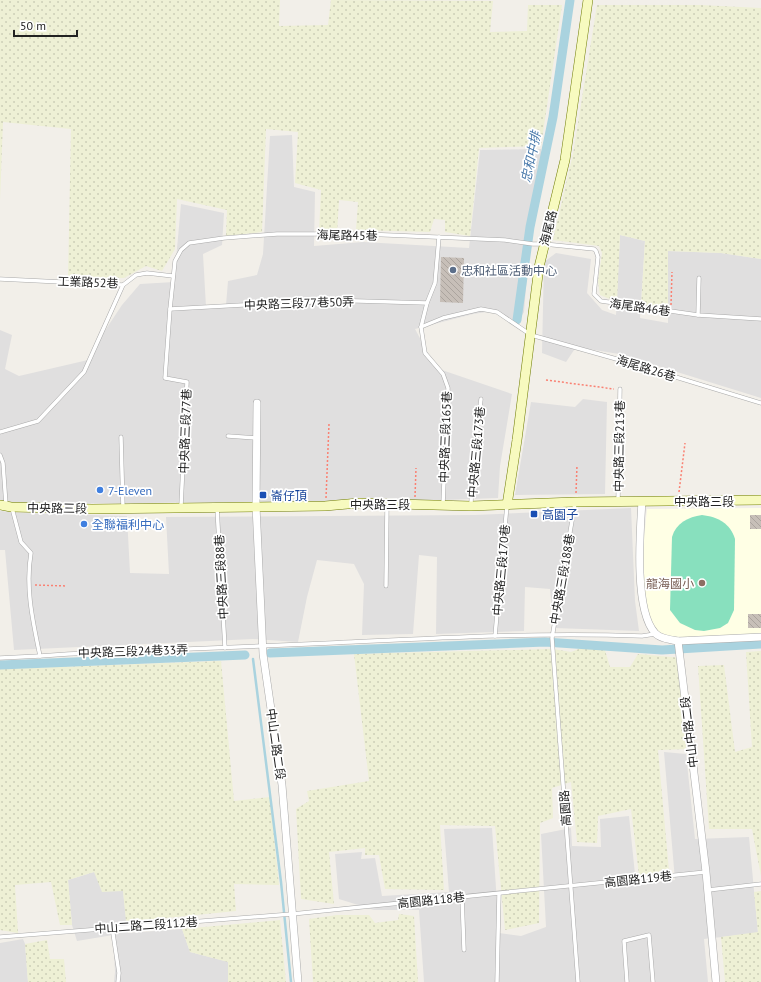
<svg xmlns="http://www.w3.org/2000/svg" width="761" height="982" font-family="'PT Sans','Noto Sans TC',sans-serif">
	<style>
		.residential { fill: #e0dfdf }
		.education { fill: #ffffe5 }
		.farmland { fill: url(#farmland-dots) }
		.pitch { fill: #88e0be }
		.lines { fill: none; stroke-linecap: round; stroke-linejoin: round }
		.stream { stroke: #aad3df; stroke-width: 2.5 }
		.canal { stroke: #aad3df; stroke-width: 9 }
		.building { fill: url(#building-back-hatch) }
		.lane-casing { stroke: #a9a9a9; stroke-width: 4.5 }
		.street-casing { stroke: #a9a9a9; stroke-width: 8 }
		.secondary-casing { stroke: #707d05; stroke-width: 10 }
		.path { stroke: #fa8072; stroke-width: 1.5; stroke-dasharray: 2 2; stroke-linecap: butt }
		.lane { stroke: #fff; stroke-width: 3.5 }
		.street { stroke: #fff; stroke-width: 7 }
		.secondary { stroke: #f7fabf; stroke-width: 9 }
		.service-dot { fill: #5c6f8a; stroke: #fff; stroke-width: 1.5 }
		.shop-dot { fill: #3f7fe0; stroke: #fff; stroke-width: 1.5 }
		.transit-dot { fill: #1a4fb4; stroke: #fff; stroke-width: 1.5 }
		.education-dot { fill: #8d6e63; stroke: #fff; stroke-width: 1.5 }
		.labels { text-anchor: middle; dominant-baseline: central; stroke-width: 3.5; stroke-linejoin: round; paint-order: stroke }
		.street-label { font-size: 12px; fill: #222; stroke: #fff }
		.service-label { font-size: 12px; fill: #4e5e75; stroke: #fff; text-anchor: start }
		.shop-label { font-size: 12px; fill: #366cbe; stroke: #fff; text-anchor: start }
		.transit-label { font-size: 12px; fill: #164399; stroke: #fff; text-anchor: start }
		.education-label { font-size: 12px; fill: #785e54; stroke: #fff; text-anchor: end }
		.water-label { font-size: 13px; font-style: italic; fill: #4a7aab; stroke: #fff }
	</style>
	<defs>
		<pattern id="farmland-dots" width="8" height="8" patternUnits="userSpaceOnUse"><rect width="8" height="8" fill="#eef0d5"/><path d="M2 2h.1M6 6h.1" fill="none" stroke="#ccceb7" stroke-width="1.8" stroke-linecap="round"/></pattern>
		<pattern id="building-back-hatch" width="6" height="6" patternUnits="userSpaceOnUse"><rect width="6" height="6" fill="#c7bfb8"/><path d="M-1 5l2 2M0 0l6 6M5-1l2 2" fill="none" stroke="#aba49e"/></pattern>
	</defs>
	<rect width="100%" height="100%" fill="#f2efe9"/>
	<g class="residential">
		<path d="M 292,135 L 294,187 L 315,192 L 314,246 L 363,242 L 469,248 L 480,150 L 541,149 L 542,186 L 529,251 L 524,312 L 517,324 L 493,311 L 473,314 L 415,329 L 436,368 L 512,394 L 500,466 L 498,498 L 335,504 L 263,502 L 21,504 L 0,501 L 0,330 L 12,335 L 5,369 L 19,376 L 88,360 L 100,338 L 122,305 L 140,284 L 174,282 L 181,204 L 224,213 L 222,245 L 203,254 L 206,307 L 226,305 L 228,281 L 257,275 L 263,254 L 270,136 Z"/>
		<path d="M 620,235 L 645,241 L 640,318 L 668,323 L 668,251 L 721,253 L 761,259 L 761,398 L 619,354 L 576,347 L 566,362 L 542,353 L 544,262 L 556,253 L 591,259 L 587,293 L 602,310 L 616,315 Z"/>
		<path d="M 583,399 L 607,402 L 605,494 L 515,495 L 531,402 L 575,407 Z"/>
		<path d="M 631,508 L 635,601 L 639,631 L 554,628 L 550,589 L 525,587 L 524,631 L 436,634 L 437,557 L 419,555 L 413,634 L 362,635 L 364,584 L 354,564 L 317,560 L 307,597 L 298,642 L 253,639 L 14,650 L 5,550 L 0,550 L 0,511 L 21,513 L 127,516 L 130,573 L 169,574 L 166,517 L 475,515 Z"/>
		<path d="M 664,752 L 686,754 L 695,839 L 749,837 L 758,933 L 704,939 L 708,982 L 424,982 L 419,910 L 374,910 L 339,899 L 335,854 L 362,852 L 361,859 L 375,858 L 382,896 L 449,892 L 444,829 L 492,828 L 499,933 L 521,936 L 546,927 L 541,834 L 571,828 L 572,846 L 601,847 L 600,819 L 629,816 L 636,884 L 675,880 Z"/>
		<path d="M 94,872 L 123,891 L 128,933 L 182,929 L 190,952 L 229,962 L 228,982 L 114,982 L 115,972 L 113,935 L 77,941 L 72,925 L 68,880 Z"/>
		<path d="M 23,939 L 25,944 L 28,982 L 0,982 L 0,943 Z"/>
	</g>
	<path class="education" d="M 761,508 L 761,634 L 683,637 L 667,636 L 655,631 L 650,621 L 645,594 L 643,572 L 643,549 L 647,509 Z"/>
	<g class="farmland">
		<path d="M 0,0 L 280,0 L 279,26 L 328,25 L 331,0 L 493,1 L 490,32 L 527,31 L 528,5 L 562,5 L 541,146 L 479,148 L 470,236 L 445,232 L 445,220 L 434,219 L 430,232 L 356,230 L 358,202 L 339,200 L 337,233 L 319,231 L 321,190 L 295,183 L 298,132 L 266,129 L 262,232 L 226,236 L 227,210 L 177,199 L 175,249 L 162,271 L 146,266 L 124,278 L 68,278 L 71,129 L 3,122 L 0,201 Z"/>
		<path d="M 597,5 L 700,5 L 761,8 L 761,259 L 721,253 L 668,251 L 668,309 L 641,306 L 645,241 L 620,235 L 617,302 L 600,295 L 598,281 L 602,253 L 599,246 L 553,240 L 573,154 Z"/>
		<path d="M 584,647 L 604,647 L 610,667 L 630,667 L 638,654 L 682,658 L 688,749 L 658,750 L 669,871 L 639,875 L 631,809 L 598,816 L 597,843 L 577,842 L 571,782 L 552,788 L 553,818 L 540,823 L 539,923 L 505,930 L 495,826 L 440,825 L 444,890 L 385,889 L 379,855 L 365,855 L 365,848 L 329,852 L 334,904 L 301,899 L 296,809 L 309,801 L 307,791 L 369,781 L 354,654 L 553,649 L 571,652 Z"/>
		<path d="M 761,651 L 761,876 L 752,829 L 709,829 L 698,666 L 724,665 L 735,752 L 752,747 L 746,652 Z"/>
		<path d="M 221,661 L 234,801 L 270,797 L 279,885 L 234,884 L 236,911 L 126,922 L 123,891 L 102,892 L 94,872 L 68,880 L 72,925 L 60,925 L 51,882 L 15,885 L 18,933 L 0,930 L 0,669 Z"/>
		<path d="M 761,891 L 761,982 L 725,982 L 721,937 L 758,932 L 754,892 Z"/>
		<path d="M 399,914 L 414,916 L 418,982 L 313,982 L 309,919 L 337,915 L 369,915 L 375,923 L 398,920 Z"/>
		<path d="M 280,920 L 286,982 L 228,982 L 228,962 L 190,952 L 182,929 Z"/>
		<path d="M 47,940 L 50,959 L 64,959 L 66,982 L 28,982 L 25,944 Z"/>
	</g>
	<path class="pitch" d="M 702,515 C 718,517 730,523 735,539 L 734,610 L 728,623 L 720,628 L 704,631 L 695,630 L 680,623 L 670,610 L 672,537 C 676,523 688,517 702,515 Z"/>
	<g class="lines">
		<path class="stream" d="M 253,659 L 281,882 L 291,982"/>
		<g class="canal">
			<path d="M 517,320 L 530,227 L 553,117 L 570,0"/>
			<path d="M 270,653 L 545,642 L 662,650 L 761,644"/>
			<path d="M 0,665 L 245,655"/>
		</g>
	</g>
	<g class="building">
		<path d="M 441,257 L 464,258 L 463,303 L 440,302 Z"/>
		<rect x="750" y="515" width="11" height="14"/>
		<rect x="748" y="614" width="13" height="14"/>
	</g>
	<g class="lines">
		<g class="lane-casing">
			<g id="lane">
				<path d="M 439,237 L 435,283 L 427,303 L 421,327 L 425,353 L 443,374 L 448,388 L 443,504"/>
				<path d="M 0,279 L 123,285 L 136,275 L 147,273 L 173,276"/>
				<path d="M 170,309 L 261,304 L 297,304 L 325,300 L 427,303"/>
				<path d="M 698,315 L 699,278"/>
				<path d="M 421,327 L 443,318 L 481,309 L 497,312 L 531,335 L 620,360 L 761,403"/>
				<path d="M 0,432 L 38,421 L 84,372 L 123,285"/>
				<path d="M 228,436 L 256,438"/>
				<path d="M 121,437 L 123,508"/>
				<path d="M 0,455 L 3,463 L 6,505"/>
				<path d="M 618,501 L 620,389"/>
				<path d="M 575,503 L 552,638 L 578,982"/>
				<path d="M 471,505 L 472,471 L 481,399"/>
				<path d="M 181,506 L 187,382 L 165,378 L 170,309 L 175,261 L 181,250 L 189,243 L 224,238 L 277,234 L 364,234 L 505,240 L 533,244 L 544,244 L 594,249 L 596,251 L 598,257 L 594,294 L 601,301 L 698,315 L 761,319"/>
				<path d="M 12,508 L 21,542 L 31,553 C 25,588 33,622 40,656"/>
				<path d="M 217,508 L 225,648"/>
				<path d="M 386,586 L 387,505"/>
				<path d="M 495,636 L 507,505"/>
				<path d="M 0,658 L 40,656 L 68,654 C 156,650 243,647 331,643 C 435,638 538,632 642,636 L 655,634"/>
				<path d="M 708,890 L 761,884"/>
				<path d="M 462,897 L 464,950"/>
				<path d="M 112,927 L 119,973 L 118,982"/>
				<path d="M 0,937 L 292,914 L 706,872"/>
				<path d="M 497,982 L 499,894"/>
				<path d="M 627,982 L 624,941 L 649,935 L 653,982"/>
			</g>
		</g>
		<g class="street-casing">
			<g id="street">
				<path d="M 257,403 L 256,506 L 263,654 L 282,785 L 298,982"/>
				<path d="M 642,501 C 640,532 634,610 655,633 C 659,638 671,640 678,641 L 706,872 L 716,982"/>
				<path d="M 678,641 L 761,637"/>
			</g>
		</g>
		<g class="secondary-casing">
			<g id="secondary">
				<path d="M 0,505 L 11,507 L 92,509 L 325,506 L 359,503 L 471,506 L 575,502 L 761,500"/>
				<path d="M 507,505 L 517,440 L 539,267 L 565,160 L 588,0"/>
			</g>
		</g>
		<g class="path">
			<path d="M 671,305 L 672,272"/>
			<path d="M 546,380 L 614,389"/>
			<path d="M 679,492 L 685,443"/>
			<path d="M 576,493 L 577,465"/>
			<path d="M 415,497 L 416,468"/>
			<path d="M 326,498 L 329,424"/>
			<path d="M 35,585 L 67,586"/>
		</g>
		<use href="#lane" class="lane"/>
		<use href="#street" class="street"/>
		<use href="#secondary" class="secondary"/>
	</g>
	<circle class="service-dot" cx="453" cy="270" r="4"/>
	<g class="shop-dot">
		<circle cx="100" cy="490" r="4"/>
		<circle cx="84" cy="524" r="4"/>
	</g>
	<g class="transit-dot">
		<rect x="259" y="491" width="8" height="8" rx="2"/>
		<rect x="530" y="510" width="8" height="8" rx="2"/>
	</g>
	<circle class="education-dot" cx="702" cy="583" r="4"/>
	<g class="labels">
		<g class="street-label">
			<text transform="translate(548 228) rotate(-76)">海尾路</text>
			<text transform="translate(347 235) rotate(1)">海尾路45巷</text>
			<text transform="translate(88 282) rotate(2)">工業路52巷</text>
			<text transform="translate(299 303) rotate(-2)">中央路三段77巷50弄</text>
			<text transform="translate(640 307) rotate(8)">海尾路46巷</text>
			<text transform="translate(646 368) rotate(17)">海尾路26巷</text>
			<text transform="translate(185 431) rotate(-88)">中央路三段77巷</text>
			<text transform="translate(445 437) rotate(-88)">中央路三段165巷</text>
			<text transform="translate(619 446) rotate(-89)">中央路三段213巷</text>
			<text transform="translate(476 452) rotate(-85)">中央路三段173巷</text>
			<text x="704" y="501">中央路三段</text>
			<text x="380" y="504">中央路三段</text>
			<text transform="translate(57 508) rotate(1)">中央路三段</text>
			<text transform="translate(501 570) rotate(-85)">中央路三段170巷</text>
			<text transform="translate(221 577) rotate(-93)">中央路三段88巷</text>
			<text transform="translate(562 579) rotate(-80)">中央路三段188巷</text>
			<text transform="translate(133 651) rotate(-2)">中央路三段24巷33弄</text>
			<text transform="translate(689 732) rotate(-97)">中山中路二段</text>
			<text transform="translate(276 744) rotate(82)">中山二路二段</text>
			<text transform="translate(565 808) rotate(-94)">高園路</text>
			<text transform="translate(638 879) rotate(-6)">高園路119巷</text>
			<text transform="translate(431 900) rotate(-6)">高園路118巷</text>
			<text transform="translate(146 925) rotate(-4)">中山二路二段112巷</text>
		</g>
		<g class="service-label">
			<text x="461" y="270">忠和社區活動中心</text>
		</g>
		<g class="shop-label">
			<text x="108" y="490">7-Eleven</text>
			<text x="92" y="524">全聯福利中心</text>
		</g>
		<g class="transit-label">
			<text x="271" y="495">崙仔頂</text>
			<text x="542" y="514">高園子</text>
		</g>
		<g class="education-label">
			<text x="694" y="583">龍海國小</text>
		</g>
		<g class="water-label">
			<text transform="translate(531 157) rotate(-78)">忠和中排</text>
		</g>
	</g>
	<path d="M14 30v6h63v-6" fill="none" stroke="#222222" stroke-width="2"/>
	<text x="20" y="30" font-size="12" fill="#222222" stroke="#ffffff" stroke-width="3" paint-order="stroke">50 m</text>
</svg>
